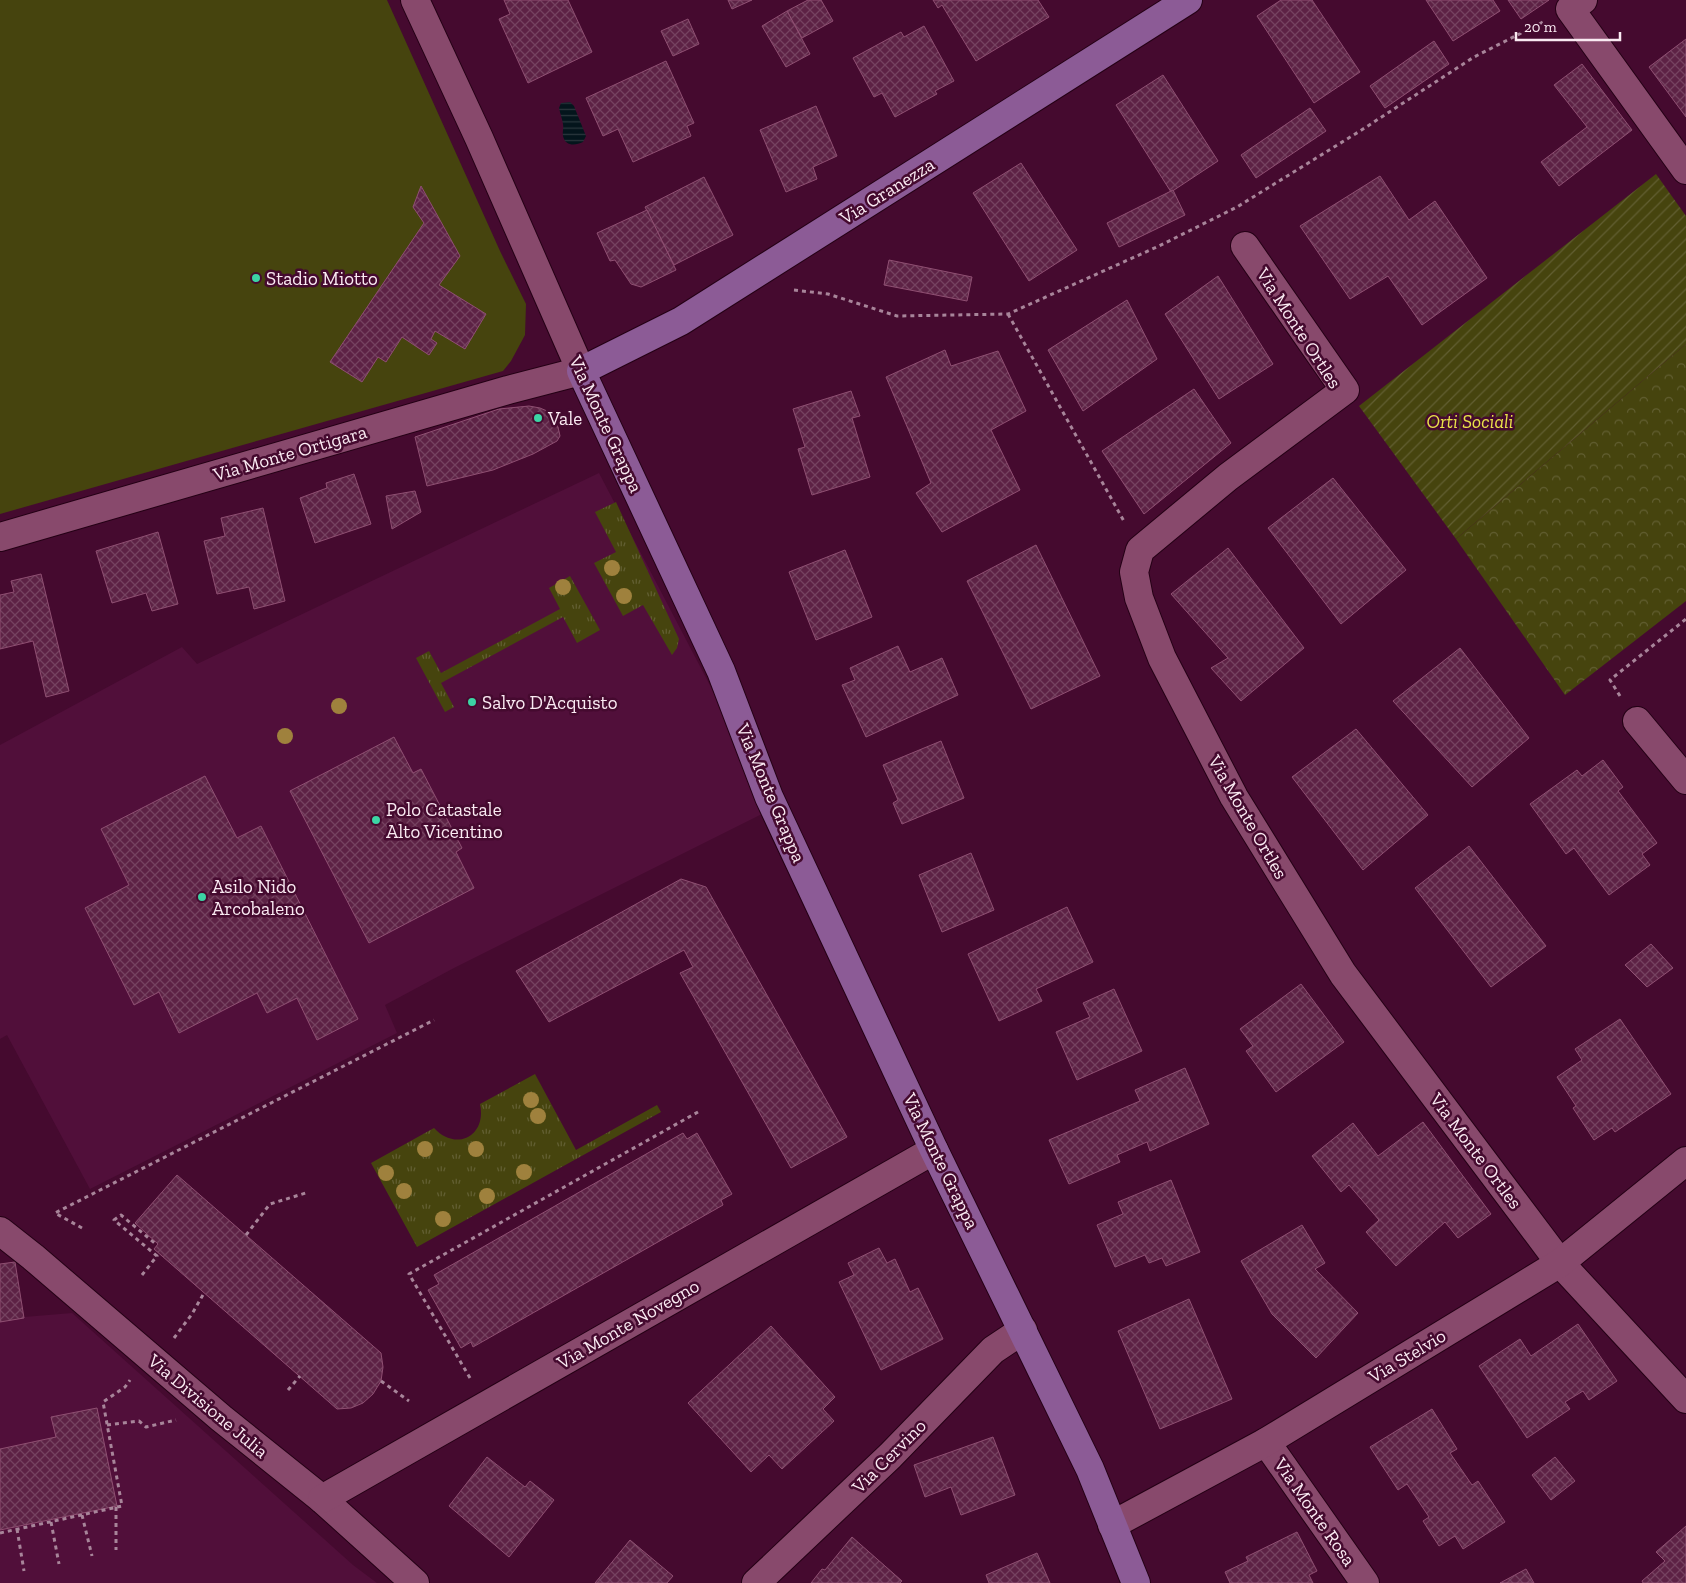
<svg xmlns="http://www.w3.org/2000/svg" width="1686" height="1583" font-family="'Zilla Slab',serif">
	<style>
		.built { fill: #510f3a }
		.grass { fill: url(#grass-tufts) }
		.park { fill: url(#park-crowns) }
		.garden { fill: url(#garden-furrows) }
		.pitch { fill: #46440e }
		.water { fill: url(#water-rules) }
		.building { fill: url(#building-cross-hatch); stroke: #8f4f72 }
		.lines { fill: none; stroke-linecap: round; stroke-linejoin: round }
		.minor-casing { stroke: #240015; stroke-width: 30 }
		.tertiary-casing { stroke: #240015; stroke-width: 30 }
		.secondary-casing { stroke: #240015; stroke-width: 30 }
		.path { stroke: #a8859a; stroke-width: 3; stroke-dasharray: 4 4; stroke-linecap: butt }
		.minor { stroke: #88496c; stroke-width: 28 }
		.tertiary { stroke: #88496c; stroke-width: 28 }
		.secondary { stroke: #8c5b96; stroke-width: 28 }
		.tree { fill: #9f813d }
		.poi-dot { fill: #3cd4a4; stroke: #450a2f; stroke-width: 2 }
		.labels { text-anchor: middle; dominant-baseline: central; stroke-width: 5; stroke-linejoin: round; paint-order: stroke }
		.street-label { font-size: 19px; fill: #faeaf2; stroke: #450a2f }
		.poi-label { font-size: 19px; fill: #faeaf2; stroke: #450a2f; text-anchor: start }
		.park-label { font-size: 19px; font-style: italic; fill: #e8e249; stroke: #450a2f }
	</style>
	<defs>
		<pattern id="grass-tufts" width="24" height="20" patternUnits="userSpaceOnUse" patternTransform="scale(1.25)"><rect width="24" height="20" fill="#46440e"/><path d="M3 7l-1-3M5 7V3M7 7l1-3M15 17l-1-3M17 17v-4M19 17l1-3" fill="none" stroke="#625f32"/></pattern>
		<pattern id="park-crowns" width="20" height="18" patternUnits="userSpaceOnUse" patternTransform="scale(1.25)"><rect width="20" height="18" fill="#46440e"/><path d="M2 6a3 3 0 1 1 6 0M12 15a3 3 0 1 1 6 0" fill="none" stroke="#625f32"/></pattern>
		<pattern id="garden-furrows" width="10" height="10" patternUnits="userSpaceOnUse" patternTransform="scale(1.25)"><rect width="10" height="10" fill="#46440e"/><path d="M-1 1l2-2M0 10L10 0M9 11l2-2" fill="none" stroke="#625f32"/></pattern>
		<pattern id="water-rules" width="6" height="5" patternUnits="userSpaceOnUse" patternTransform="scale(1.25)"><rect width="6" height="5" fill="#04151c"/><path d="M0 2.5h6" fill="none" stroke="#2a373d"/></pattern>
		<pattern id="building-cross-hatch" width="8" height="8" patternUnits="userSpaceOnUse" patternTransform="scale(1.25)"><rect width="8" height="8" fill="#5d2245"/><path d="M0 0l8 8M0 8l8-8" fill="none" stroke="#754260"/></pattern>
	</defs>
	<rect width="100%" height="100%" fill="#450a2f"/>
	<g class="built">
		<path d="M 599,473 L 774,808 L 454,968 L 385,1005 L 397,1033 L 90,1189 L 7,1035 L 0,1039 L 0,745 L 182,647 L 197,664 Z"/>
		<path d="M 72,1313 L 353,1565 L 377,1583 L 0,1583 L 0,1319 Z"/>
	</g>
	<g class="grass">
		<path d="M 616,502 L 679,639 L 677,648 L 672,655 L 643,605 L 623,616 L 594,563 L 616,552 L 595,512 Z"/>
		<path d="M 570,576 L 600,630 L 577,643 L 563,617 L 441,683 L 454,707 L 445,712 L 416,658 L 429,651 L 441,673 L 560,609 L 549,588 Z"/>
		<path d="M 535,1074 L 576,1150 L 657,1105 L 661,1112 L 417,1247 L 371,1163 L 434,1128 C 456,1152 487,1136 480,1104 Z"/>
	</g>
	<path class="park" d="M 1686,344 L 1686,601 L 1565,695 L 1456,539 Z"/>
	<path class="garden" d="M 1656,174 L 1686,216 L 1686,344 L 1456,539 L 1359,406 Z"/>
	<path class="pitch" d="M 0,0 L 387,0 L 500,251 L 526,304 L 525,335 L 511,361 L 503,371 L 0,514 Z"/>
	<path class="water" d="M 570,102 L 574,106 L 586,136 L 583,142 C 575,146 565,146 563,136 C 562,132 564,128 563,124 C 562,118 560,113 559,108 L 561,103 Z"/>
	<g class="building">
		<path d="M 504,0 L 568,0 L 592,52 L 528,83 L 499,19 L 510,14 Z"/>
		<path d="M 728,0 L 752,0 L 732,9 Z"/>
		<path d="M 808,0 L 821,0 L 833,21 L 802,38 L 787,11 Z"/>
		<path d="M 933,0 L 1038,0 L 1049,17 L 976,61 L 942,5 L 938,8 Z"/>
		<path d="M 1281,0 L 1312,0 L 1360,72 L 1314,103 L 1257,16 Z"/>
		<path d="M 1426,0 L 1493,0 L 1500,11 L 1453,41 Z"/>
		<path d="M 1508,0 L 1549,0 L 1521,19 Z"/>
		<path d="M 787,11 L 810,54 L 786,67 L 762,26 Z"/>
		<path d="M 688,19 L 699,44 L 673,56 L 661,31 Z"/>
		<path d="M 924,26 L 954,81 L 935,91 L 937,94 L 895,117 L 882,93 L 874,97 L 853,58 L 901,32 L 904,37 Z"/>
		<path d="M 1686,39 L 1686,117 L 1649,67 Z"/>
		<path d="M 1434,41 L 1449,64 L 1385,108 L 1370,86 Z"/>
		<path d="M 666,61 L 694,123 L 687,126 L 691,136 L 633,162 L 618,129 L 603,136 L 586,98 Z"/>
		<path d="M 1582,64 L 1632,130 L 1559,186 L 1541,162 L 1587,127 L 1554,85 Z"/>
		<path d="M 1163,75 L 1218,161 L 1171,192 L 1116,105 Z"/>
		<path d="M 816,106 L 837,156 L 813,167 L 817,179 L 786,192 L 760,130 Z"/>
		<path d="M 1310,108 L 1326,131 L 1256,178 L 1241,155 Z"/>
		<path d="M 1021,163 L 1077,250 L 1029,281 L 973,193 Z"/>
		<path d="M 1380,176 L 1409,220 L 1435,201 L 1487,278 L 1422,325 L 1388,276 L 1350,299 L 1300,226 Z"/>
		<path d="M 704,177 L 733,235 L 674,265 L 645,207 Z"/>
		<path d="M 421,186 L 460,256 L 439,285 L 486,314 L 465,349 L 435,331 L 431,339 L 437,343 L 429,355 L 402,337 L 386,362 L 378,357 L 362,382 L 330,362 L 424,223 L 413,207 Z"/>
		<path d="M 1173,190 L 1185,215 L 1119,247 L 1107,223 Z"/>
		<path d="M 647,210 L 676,270 L 641,287 L 631,284 L 615,260 L 610,261 L 597,233 Z"/>
		<path d="M 889,260 L 972,277 L 967,301 L 884,285 Z"/>
		<path d="M 1218,276 L 1273,364 L 1219,399 L 1165,314 Z"/>
		<path d="M 1127,300 L 1157,359 L 1083,411 L 1048,350 Z"/>
		<path d="M 945,350 L 951,366 L 998,351 L 1026,411 L 991,430 L 1020,490 L 942,532 L 916,493 L 931,483 L 886,377 Z"/>
		<path d="M 1194,389 L 1231,443 L 1144,514 L 1102,451 Z"/>
		<path d="M 851,391 L 860,416 L 852,418 L 870,477 L 812,495 L 798,449 L 805,447 L 793,409 Z"/>
		<path d="M 529,406 L 540,408 L 547,411 L 558,427 L 560,436 L 557,441 L 533,454 L 493,470 L 427,486 L 415,437 L 499,409 Z"/>
		<path d="M 354,474 L 371,524 L 315,543 L 300,498 L 327,488 L 326,483 Z"/>
		<path d="M 1333,478 L 1406,570 L 1341,624 L 1268,528 Z"/>
		<path d="M 415,491 L 421,512 L 392,529 L 386,496 Z"/>
		<path d="M 263,508 L 285,601 L 254,609 L 249,587 L 217,594 L 204,541 L 225,536 L 221,518 Z"/>
		<path d="M 158,532 L 178,604 L 152,611 L 146,593 L 112,603 L 96,551 Z"/>
		<path d="M 1036,545 L 1100,676 L 1031,709 L 967,581 Z"/>
		<path d="M 1228,548 L 1304,648 L 1241,701 L 1211,668 L 1228,658 L 1171,594 Z"/>
		<path d="M 845,550 L 872,617 L 816,640 L 789,572 Z"/>
		<path d="M 41,574 L 69,691 L 46,697 L 33,641 L 0,649 L 0,595 L 14,592 L 11,581 Z"/>
		<path d="M 898,646 L 910,672 L 942,658 L 958,695 L 866,737 L 842,685 L 855,680 L 850,668 Z"/>
		<path d="M 1460,648 L 1529,738 L 1472,787 L 1393,701 Z"/>
		<path d="M 1356,729 L 1428,815 L 1363,870 L 1292,777 Z"/>
		<path d="M 394,737 L 413,773 L 421,769 L 462,848 L 456,852 L 474,888 L 369,943 L 290,791 Z"/>
		<path d="M 941,741 L 964,798 L 902,824 L 893,803 L 898,800 L 883,765 Z"/>
		<path d="M 1603,760 L 1623,787 L 1618,791 L 1657,843 L 1642,854 L 1650,865 L 1609,895 L 1574,848 L 1566,854 L 1530,804 L 1577,770 L 1582,776 Z"/>
		<path d="M 205,776 L 237,838 L 261,826 L 358,1019 L 317,1040 L 297,998 L 267,1013 L 257,993 L 179,1033 L 159,992 L 134,1005 L 85,908 L 129,885 L 101,829 Z"/>
		<path d="M 1469,846 L 1546,946 L 1491,987 L 1415,888 Z"/>
		<path d="M 971,853 L 994,910 L 942,932 L 919,875 Z"/>
		<path d="M 681,879 L 706,887 L 847,1137 L 791,1168 L 680,973 L 693,967 L 684,950 L 549,1022 L 516,971 Z"/>
		<path d="M 1067,907 L 1093,962 L 1036,989 L 1042,1001 L 999,1021 L 968,954 Z"/>
		<path d="M 1651,944 L 1673,968 L 1647,987 L 1625,965 Z"/>
		<path d="M 1301,984 L 1344,1042 L 1276,1092 L 1246,1051 L 1253,1046 L 1240,1029 Z"/>
		<path d="M 1114,989 L 1142,1051 L 1077,1080 L 1056,1032 L 1090,1017 L 1083,1003 Z"/>
		<path d="M 1620,1019 L 1671,1094 L 1615,1132 L 1612,1128 L 1594,1140 L 1573,1108 L 1576,1106 L 1557,1077 L 1582,1060 L 1575,1049 Z"/>
		<path d="M 1185,1068 L 1209,1124 L 1150,1151 L 1147,1142 L 1117,1155 L 1120,1162 L 1069,1184 L 1049,1140 L 1140,1101 L 1135,1090 Z"/>
		<path d="M 1423,1122 L 1491,1214 L 1458,1238 L 1445,1222 L 1396,1266 L 1366,1232 L 1379,1220 L 1349,1185 L 1341,1192 L 1312,1156 L 1353,1123 L 1378,1156 Z"/>
		<path d="M 683,1133 L 687,1139 L 697,1133 L 732,1194 L 721,1200 L 723,1205 L 473,1347 L 471,1342 L 461,1348 L 428,1290 L 439,1284 L 434,1275 Z"/>
		<path d="M 177,1175 L 381,1353 L 383,1367 L 381,1381 L 373,1394 L 363,1403 L 351,1408 L 337,1409 L 154,1249 L 158,1244 L 135,1223 Z"/>
		<path d="M 1171,1180 L 1200,1252 L 1166,1266 L 1162,1258 L 1149,1263 L 1145,1255 L 1115,1267 L 1097,1225 L 1123,1214 L 1118,1202 Z"/>
		<path d="M 1302,1225 L 1325,1263 L 1315,1269 L 1358,1313 L 1316,1358 L 1272,1314 L 1241,1261 Z"/>
		<path d="M 879,1248 L 887,1263 L 895,1259 L 910,1292 L 918,1288 L 943,1339 L 881,1370 L 839,1282 L 854,1275 L 848,1263 Z"/>
		<path d="M 15,1262 L 24,1318 L 0,1322 L 0,1264 Z"/>
		<path d="M 1189,1299 L 1232,1399 L 1160,1429 L 1118,1331 Z"/>
		<path d="M 1578,1324 L 1617,1381 L 1589,1400 L 1583,1391 L 1565,1402 L 1570,1409 L 1527,1438 L 1479,1366 L 1520,1339 L 1531,1356 Z"/>
		<path d="M 771,1326 L 835,1397 L 823,1409 L 834,1421 L 782,1469 L 769,1455 L 751,1472 L 688,1403 Z"/>
		<path d="M 97,1408 L 117,1506 L 0,1530 L 0,1449 L 56,1437 L 51,1417 Z"/>
		<path d="M 1432,1409 L 1457,1449 L 1450,1453 L 1472,1485 L 1478,1481 L 1505,1522 L 1463,1549 L 1455,1536 L 1439,1546 L 1423,1521 L 1429,1517 L 1407,1484 L 1398,1490 L 1370,1447 Z"/>
		<path d="M 993,1437 L 1015,1495 L 961,1515 L 951,1487 L 925,1497 L 914,1465 Z"/>
		<path d="M 487,1457 L 525,1487 L 530,1481 L 554,1500 L 509,1557 L 449,1506 Z"/>
		<path d="M 1555,1457 L 1575,1481 L 1551,1500 L 1532,1475 Z"/>
		<path d="M 1686,1526 L 1686,1583 L 1643,1583 L 1642,1581 L 1665,1561 L 1656,1552 Z"/>
		<path d="M 1297,1532 L 1317,1571 L 1309,1575 L 1313,1583 L 1230,1583 L 1225,1572 L 1248,1561 L 1246,1557 Z"/>
		<path d="M 852,1537 L 902,1581 L 900,1583 L 811,1583 L 822,1569 L 825,1570 Z"/>
		<path d="M 630,1540 L 673,1576 L 667,1583 L 595,1583 Z"/>
		<path d="M 1037,1553 L 1050,1583 L 989,1583 L 986,1575 Z"/>
		<path d="M 1526,1569 L 1534,1583 L 1500,1583 Z"/>
	</g>
	<g class="lines">
		<g class="minor-casing">
			<g id="minor">
				<path d="M 1583,0 L 1570,9 L 1686,170"/>
				<path d="M 1245,246 L 1345,390 L 1228,477 L 1140,550 L 1134,572 L 1139,598 L 1162,658 L 1234,797 L 1343,974 L 1560,1263 L 1686,1399"/>
				<path d="M 0,537 L 508,390 L 581,371"/>
				<path d="M 1637,721 L 1686,780"/>
				<path d="M 0,1231 L 33,1257 L 221,1418 L 322,1499 L 415,1583"/>
				<path d="M 1266,1442 L 1365,1583"/>
				<path d="M 322,1499 L 934,1150"/>
				<path d="M 1112,1525 L 1266,1442 L 1560,1263 L 1686,1161"/>
				<path d="M 756,1583 L 890,1456 L 993,1350 L 1023,1330"/>
			</g>
		</g>
		<g class="tertiary-casing">
			<path id="tertiary" d="M 415,0 L 479,138 L 581,371"/>
		</g>
		<g class="secondary-casing">
			<path id="secondary" d="M 1136,1583 L 1090,1469 L 934,1150 L 769,797 L 721,671 L 581,371 L 681,321 L 1188,0"/>
		</g>
		<g class="path">
			<path d="M 794,290 L 828,294 L 897,316 L 1008,314 L 1159,246 L 1237,207 L 1360,131 L 1474,57 L 1543,22"/>
			<path d="M 1008,314 L 1125,523"/>
			<path d="M 1620,696 L 1610,680 L 1686,619"/>
			<path d="M 82,1228 L 55,1213 L 434,1020"/>
			<path d="M 246,1235 L 270,1204 L 309,1192"/>
			<path d="M 142,1275 L 157,1256 L 114,1220 L 121,1215 L 157,1245"/>
			<path d="M 174,1338 L 192,1314 L 204,1293"/>
			<path d="M 470,1378 L 409,1274 L 698,1112"/>
			<path d="M 381,1381 L 409,1401"/>
			<path d="M 288,1390 L 300,1376"/>
			<path d="M 107,1425 L 139,1421 L 146,1427 L 176,1420"/>
			<path d="M 116,1507 L 116,1550"/>
			<path d="M 82,1515 L 92,1556"/>
			<path d="M 51,1522 L 59,1564"/>
			<path d="M 17,1529 L 24,1571"/>
			<path d="M 0,1533 L 122,1506 L 103,1402 L 125,1387 L 130,1380"/>
		</g>
		<use href="#minor" class="minor"/>
		<use href="#tertiary" class="tertiary"/>
		<use href="#secondary" class="secondary"/>
	</g>
	<g class="tree">
		<circle cx="612" cy="568" r="8"/>
		<circle cx="563" cy="587" r="8"/>
		<circle cx="624" cy="596" r="8"/>
		<circle cx="339" cy="706" r="8"/>
		<circle cx="285" cy="736" r="8"/>
		<circle cx="531" cy="1100" r="8"/>
		<circle cx="538" cy="1116" r="8"/>
		<circle cx="425" cy="1149" r="8"/>
		<circle cx="476" cy="1149" r="8"/>
		<circle cx="524" cy="1172" r="8"/>
		<circle cx="386" cy="1173" r="8"/>
		<circle cx="404" cy="1191" r="8"/>
		<circle cx="487" cy="1196" r="8"/>
		<circle cx="443" cy="1219" r="8"/>
	</g>
	<g class="poi-dot">
		<circle cx="256" cy="278" r="5"/>
		<circle cx="538" cy="418" r="5"/>
		<circle cx="472" cy="702" r="5"/>
		<circle cx="376" cy="820" r="5"/>
		<circle cx="202" cy="897" r="5"/>
	</g>
	<g class="labels">
		<g class="street-label">
			<text transform="translate(887 191) rotate(-32)">Via Granezza</text>
			<text transform="translate(1299 328) rotate(57)">Via Monte Ortles</text>
			<text transform="translate(606 424) rotate(65)">Via Monte Grappa</text>
			<text transform="translate(290 453) rotate(-16)">Via Monte Ortigara</text>
			<text transform="translate(771 793) rotate(67)">Via Monte Grappa</text>
			<text transform="translate(1248 817) rotate(60)">Via Monte Ortles</text>
			<text transform="translate(1476 1151) rotate(53)">Via Monte Ortles</text>
			<text transform="translate(941 1161) rotate(64)">Via Monte Grappa</text>
			<text transform="translate(628 1324) rotate(-30)">Via Monte Novegno</text>
			<text transform="translate(1407 1356) rotate(-31)">Via Stelvio</text>
			<text transform="translate(208 1406) rotate(40)">Via Divisione Julia</text>
			<text transform="translate(889 1456) rotate(-45)">Via Cervino</text>
			<text transform="translate(1315 1512) rotate(55)">Via Monte Rosa</text>
		</g>
		<g class="poi-label">
			<text x="266" y="278">Stadio Miotto</text>
			<text x="548" y="418">Vale</text>
			<text x="482" y="702">Salvo D'Acquisto</text>
			<text x="386" y="809">Polo Catastale<tspan x="386" dy="22">Alto Vicentino</tspan></text>
			<text x="212" y="886">Asilo Nido<tspan x="212" dy="22">Arcobaleno</tspan></text>
		</g>
		<g class="park-label">
			<text x="1470" y="421">Orti Sociali</text>
		</g>
	</g>
	<path d="M1516 32v8h104v-8" fill="none" stroke="#faeaf2" stroke-width="2.5"/>
	<text x="1524" y="32" font-size="15" fill="#faeaf2" stroke="#450a2f" stroke-width="4" paint-order="stroke">20 m</text>
</svg>
